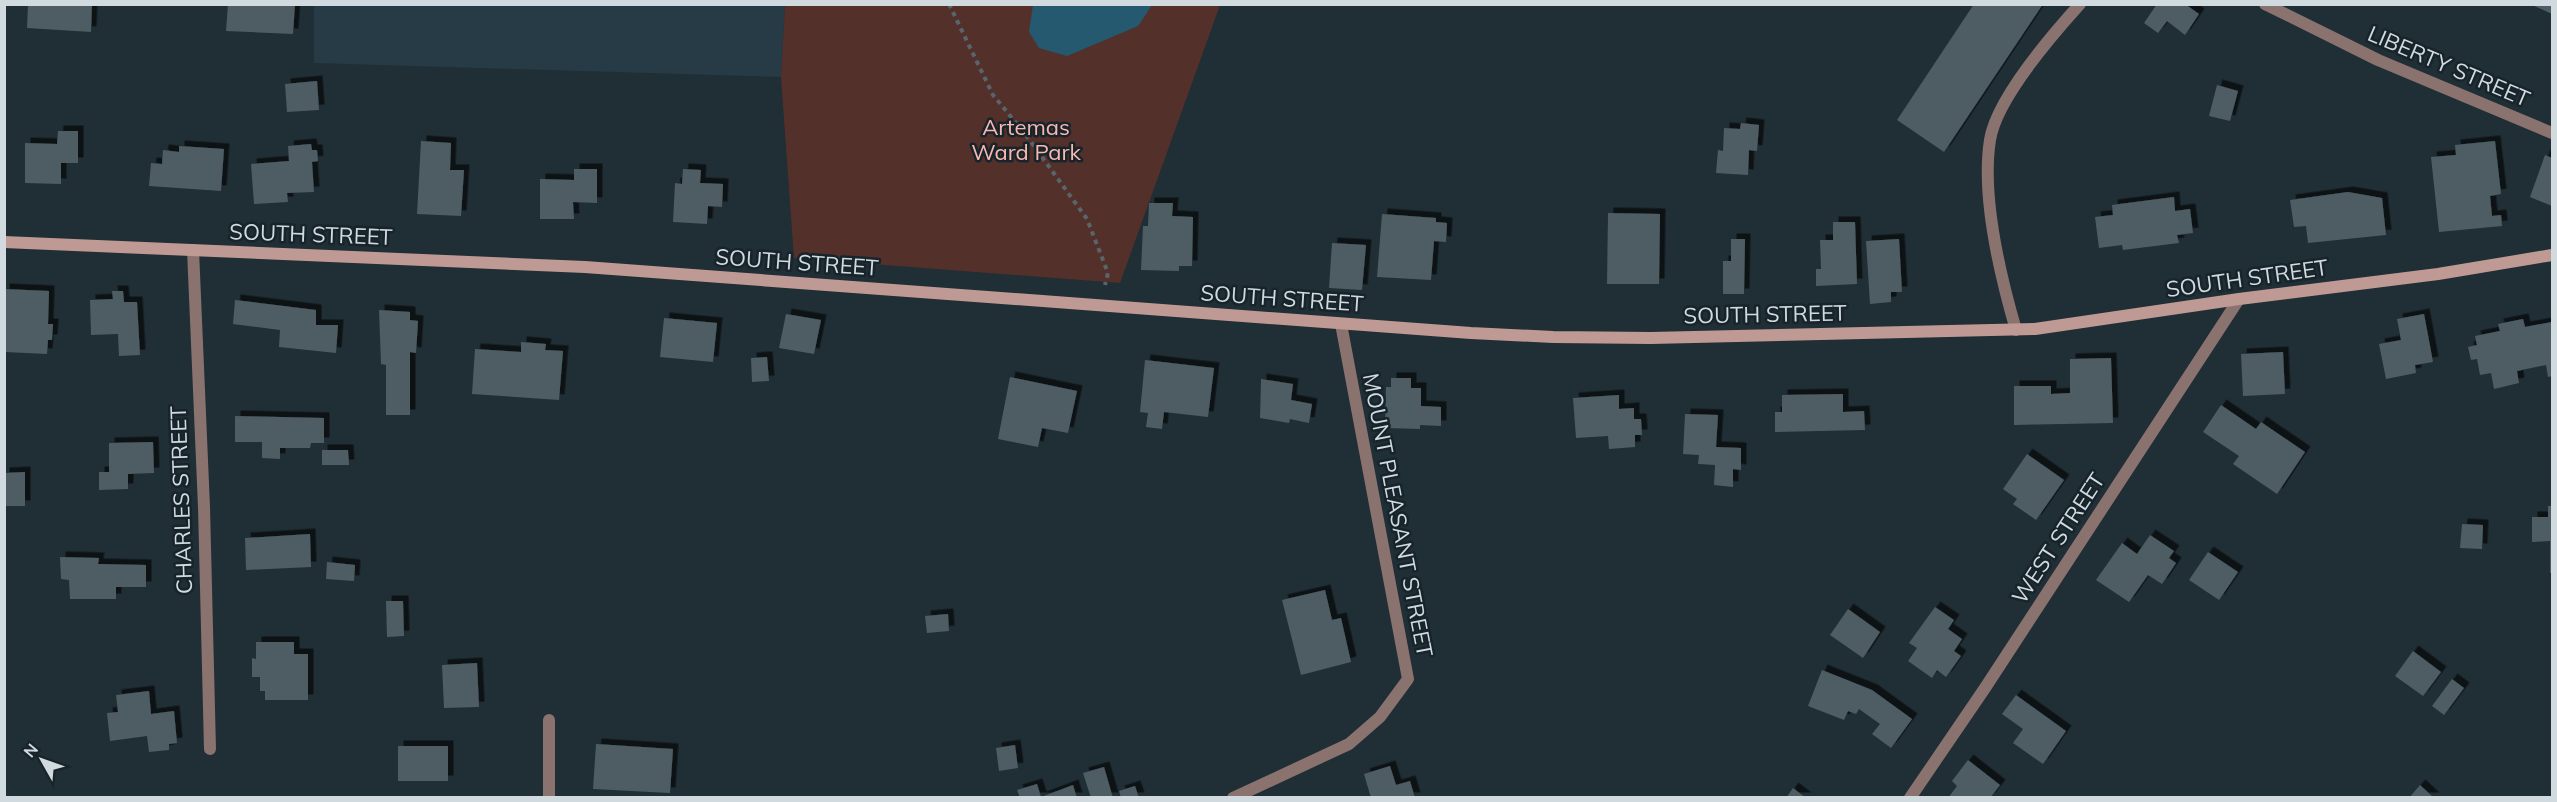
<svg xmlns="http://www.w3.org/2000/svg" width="2557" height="802" font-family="Mulish,sans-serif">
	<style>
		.built { fill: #263b45 }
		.green { fill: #54302b }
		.water { fill: #255970 }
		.building { fill: #4d5d64; filter: url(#shadow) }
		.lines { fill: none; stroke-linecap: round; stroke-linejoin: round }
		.path { stroke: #58656b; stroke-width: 4; stroke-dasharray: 4.5 4.5; stroke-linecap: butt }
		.service { stroke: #8a726f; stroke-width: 12 }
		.minor { stroke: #8a726f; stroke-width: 12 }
		.tertiary { stroke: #8a726f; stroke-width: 12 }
		.secondary { stroke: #bf9a94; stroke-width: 12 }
		.labels { text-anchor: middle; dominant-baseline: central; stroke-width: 5; stroke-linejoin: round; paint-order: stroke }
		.street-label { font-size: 22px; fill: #d1dade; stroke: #17242b }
		.park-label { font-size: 22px; fill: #f9b7ae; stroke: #17242b }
	</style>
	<defs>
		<filter id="shadow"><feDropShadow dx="5.5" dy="-5.5" stdDeviation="0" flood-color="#0009"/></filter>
	</defs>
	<rect width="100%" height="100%" fill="#202e35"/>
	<path class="built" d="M 314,5 L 785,5 L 781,77 L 314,63 Z"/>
	<path class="green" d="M 785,5 L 1220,5 L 1120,283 L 794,258 L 781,77 Z"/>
	<path class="water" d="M 1033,5 L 1033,4 L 1152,5 L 1138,26 L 1067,56 L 1039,48 L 1029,32 Z"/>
	<g class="building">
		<path d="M 28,4 L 92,4 L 91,32 L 27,28 Z"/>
		<path d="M 228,4 L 295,4 L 293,34 L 226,31 Z"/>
		<path d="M 1974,4 L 2043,4 L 1944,152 L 1897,120 Z"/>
		<path d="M 2157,4 L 2185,4 L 2199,14 L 2185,35 L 2167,21 L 2158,33 L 2144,23 Z"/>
		<path d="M 2530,4 L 2552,4 L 2552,14 Z"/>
		<path d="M 317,81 L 319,110 L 287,112 L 285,84 Z"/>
		<path d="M 2217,85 L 2238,91 L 2230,121 L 2209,116 Z"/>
		<path d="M 1741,123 L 1759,125 L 1757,151 L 1749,150 L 1748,175 L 1716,173 L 1718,150 L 1723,151 L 1724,128 L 1740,129 Z"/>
		<path d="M 58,131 L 78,131 L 78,163 L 61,163 L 61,184 L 25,183 L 25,143 L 57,144 Z"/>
		<path d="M 421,141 L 451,143 L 450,170 L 464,170 L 461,216 L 417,214 Z"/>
		<path d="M 2495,141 L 2501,194 L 2490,196 L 2492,216 L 2501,215 L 2502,226 L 2439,232 L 2431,157 L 2456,155 L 2455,145 Z"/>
		<path d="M 311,144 L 312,150 L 317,150 L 318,161 L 312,162 L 314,192 L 287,193 L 288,202 L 254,204 L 251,164 L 289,161 L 288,146 Z"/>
		<path d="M 179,146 L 224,149 L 221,191 L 149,186 L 151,163 L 162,164 L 163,150 L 179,152 Z"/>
		<path d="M 2545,155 L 2552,158 L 2552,206 L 2530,197 Z"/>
		<path d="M 574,169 L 597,169 L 597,203 L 573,202 L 574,219 L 540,219 L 540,179 L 574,180 Z"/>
		<path d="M 683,169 L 701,170 L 700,183 L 723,184 L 722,207 L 708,206 L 707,224 L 673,222 L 675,183 L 682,184 Z"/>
		<path d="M 2348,192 L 2382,198 L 2386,235 L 2308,243 L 2306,226 L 2294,227 L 2290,200 Z"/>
		<path d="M 2174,197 L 2175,211 L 2190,209 L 2193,233 L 2177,235 L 2179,243 L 2123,250 L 2122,245 L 2099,248 L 2095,217 L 2113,215 L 2112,205 Z"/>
		<path d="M 1149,203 L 1173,203 L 1172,216 L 1193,217 L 1192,266 L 1179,266 L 1179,271 L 1141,270 L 1143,226 L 1148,226 Z"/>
		<path d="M 1608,213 L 1660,214 L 1659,284 L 1607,284 Z"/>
		<path d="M 1382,214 L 1436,218 L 1436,222 L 1447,223 L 1446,242 L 1434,241 L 1431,280 L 1377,277 Z"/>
		<path d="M 1833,222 L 1855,222 L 1857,284 L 1816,286 L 1816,269 L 1821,269 L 1820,240 L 1833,240 Z"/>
		<path d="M 1731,239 L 1745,239 L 1744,294 L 1723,294 L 1723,261 L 1731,261 Z"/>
		<path d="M 1899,239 L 1902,292 L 1891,292 L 1891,302 L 1870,304 L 1866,241 Z"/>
		<path d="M 1332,243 L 1366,245 L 1362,290 L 1329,288 Z"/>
		<path d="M 4,289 L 49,291 L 48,324 L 53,324 L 52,340 L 48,340 L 47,354 L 5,352 Z"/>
		<path d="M 112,291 L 123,291 L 124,302 L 137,302 L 140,355 L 119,356 L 118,334 L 91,335 L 90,300 L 113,299 Z"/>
		<path d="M 235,300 L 316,310 L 316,325 L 338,325 L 336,353 L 279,347 L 280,330 L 233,324 Z"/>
		<path d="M 379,310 L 410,312 L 410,320 L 418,321 L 416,353 L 410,352 L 410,415 L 386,415 L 386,365 L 381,364 Z"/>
		<path d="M 786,314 L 821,320 L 814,354 L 779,348 Z"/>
		<path d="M 2424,314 L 2433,362 L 2415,365 L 2416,373 L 2386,379 L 2379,344 L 2401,340 L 2397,319 Z"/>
		<path d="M 664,318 L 717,323 L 713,362 L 660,357 Z"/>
		<path d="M 2523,319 L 2525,327 L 2552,322 L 2552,376 L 2548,377 L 2546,365 L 2517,371 L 2519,383 L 2494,389 L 2491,373 L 2480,375 L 2477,359 L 2471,360 L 2468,347 L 2477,345 L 2475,336 L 2500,331 L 2498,324 Z"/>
		<path d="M 521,342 L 546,344 L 545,350 L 563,351 L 559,400 L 472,394 L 475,349 L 521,352 Z"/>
		<path d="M 2283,352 L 2285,394 L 2243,396 L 2241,354 Z"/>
		<path d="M 767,357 L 769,381 L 752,382 L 751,358 Z"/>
		<path d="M 2111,358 L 2113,423 L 2014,425 L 2014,386 L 2051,386 L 2051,394 L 2070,393 L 2070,359 Z"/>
		<path d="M 1145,360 L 1214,368 L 1208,417 L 1164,412 L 1162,429 L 1146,427 L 1148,413 L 1140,412 Z"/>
		<path d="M 1010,377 L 1077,391 L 1068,433 L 1042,428 L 1038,447 L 998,439 Z"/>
		<path d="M 1391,378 L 1411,378 L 1411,388 L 1421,388 L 1421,406 L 1441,407 L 1441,426 L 1420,425 L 1420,429 L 1385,428 L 1386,387 L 1391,387 Z"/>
		<path d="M 1261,379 L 1293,384 L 1291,400 L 1312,404 L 1309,423 L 1290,419 L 1289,423 L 1260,418 Z"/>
		<path d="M 1843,394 L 1843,412 L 1864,411 L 1865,430 L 1775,432 L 1775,412 L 1782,412 L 1782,395 Z"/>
		<path d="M 1619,395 L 1619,409 L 1634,408 L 1634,419 L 1641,419 L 1642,435 L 1635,435 L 1635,447 L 1609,449 L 1608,436 L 1576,438 L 1573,398 Z"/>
		<path d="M 2221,405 L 2256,429 L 2261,422 L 2305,452 L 2277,494 L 2233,464 L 2239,456 L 2203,432 Z"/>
		<path d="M 1685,414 L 1718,415 L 1716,447 L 1741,448 L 1741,470 L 1733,469 L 1733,487 L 1714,485 L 1715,465 L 1698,464 L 1699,455 L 1683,454 Z"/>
		<path d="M 235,416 L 324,418 L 324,443 L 311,443 L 310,448 L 280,448 L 280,459 L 262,458 L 262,442 L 235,442 Z"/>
		<path d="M 153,442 L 154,473 L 128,474 L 128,489 L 99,490 L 99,472 L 109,472 L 109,443 Z"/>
		<path d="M 322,450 L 348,450 L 349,465 L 322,465 Z"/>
		<path d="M 2027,454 L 2064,480 L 2036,520 L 2013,504 L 2017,499 L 2003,489 Z"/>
		<path d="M 25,472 L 25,506 L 4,506 L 4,473 Z"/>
		<path d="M 2548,506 L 2552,506 L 2552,573 L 2550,573 L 2550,541 L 2532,542 L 2532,517 L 2548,517 Z"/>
		<path d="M 2462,524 L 2483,525 L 2482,549 L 2460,548 Z"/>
		<path d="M 310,534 L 311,567 L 246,570 L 245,538 Z"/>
		<path d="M 2150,535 L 2174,551 L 2169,558 L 2176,563 L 2162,584 L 2148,575 L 2129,602 L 2096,580 L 2122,543 L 2137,554 Z"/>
		<path d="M 2208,552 L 2238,572 L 2219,600 L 2189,580 Z"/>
		<path d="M 60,557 L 99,558 L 98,564 L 146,565 L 146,587 L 116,587 L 116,599 L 70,599 L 69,580 L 61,579 Z"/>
		<path d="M 327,562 L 355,565 L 354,581 L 326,579 Z"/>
		<path d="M 1325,590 L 1332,620 L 1341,618 L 1351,662 L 1301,675 L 1282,600 Z"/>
		<path d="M 386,601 L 403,601 L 404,636 L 387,637 Z"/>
		<path d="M 1935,607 L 1954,620 L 1948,629 L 1962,639 L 1954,651 L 1961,656 L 1946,677 L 1937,670 L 1932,678 L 1908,661 L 1917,648 L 1909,643 Z"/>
		<path d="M 1848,609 L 1880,632 L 1863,658 L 1830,635 Z"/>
		<path d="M 948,614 L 949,631 L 927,633 L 925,616 Z"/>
		<path d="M 256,642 L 294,642 L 294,654 L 308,654 L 308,700 L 265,700 L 265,691 L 260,691 L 260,677 L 252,677 L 252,658 L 256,659 Z"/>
		<path d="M 2413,651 L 2441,672 L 2423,696 L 2395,676 Z"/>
		<path d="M 477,663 L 479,707 L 444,708 L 442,665 Z"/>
		<path d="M 1822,670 L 1872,690 L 1912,719 L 1891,748 L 1872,734 L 1880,724 L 1859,709 L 1856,714 L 1848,711 L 1844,720 L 1808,706 Z"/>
		<path d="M 2452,679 L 2464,688 L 2444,715 L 2432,706 Z"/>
		<path d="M 149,691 L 151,714 L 174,711 L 177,743 L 169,744 L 169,750 L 149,752 L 147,736 L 110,741 L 107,713 L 118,712 L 116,695 Z"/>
		<path d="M 2016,695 L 2066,731 L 2043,764 L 2013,743 L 2023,729 L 2002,714 Z"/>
		<path d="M 596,744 L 673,749 L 670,793 L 593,789 Z"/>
		<path d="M 1015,745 L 1018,768 L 999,771 L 996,748 Z"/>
		<rect x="398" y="746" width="50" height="35"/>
		<path d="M 1968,760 L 2000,785 L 1990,798 L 1948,798 L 1957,786 L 1952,781 Z"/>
		<path d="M 1390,766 L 1396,785 L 1410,781 L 1415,798 L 1371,798 L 1364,774 Z"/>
		<path d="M 1104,767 L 1113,798 L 1091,798 L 1083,773 Z"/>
		<path d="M 1037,784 L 1041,797 L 1073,785 L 1077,798 L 1020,798 L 1017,790 Z"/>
		<path d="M 2420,785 L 2434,798 L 2409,798 Z"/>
		<path d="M 1135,786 L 1139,798 L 1121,798 L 1119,791 Z"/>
		<path d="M 1793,788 L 1806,798 L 1786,798 Z"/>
	</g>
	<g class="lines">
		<path class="path" d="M 949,4 L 993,95 L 1026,135 L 1087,219 L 1108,273 L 1105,285"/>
		<path class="service" d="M 2016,330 C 2000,275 1981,197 1990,140 C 1996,100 2052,35 2080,4"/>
		<g class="minor">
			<path d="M 193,250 L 204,507 L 210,749"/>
			<path d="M 549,798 L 549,720"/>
			<path d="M 1233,798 L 1349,744 L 1380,717 L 1408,679 L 1341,324"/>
			<path d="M 1910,798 L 1985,688 L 2239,299"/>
		</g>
		<path class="tertiary" d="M 2265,4 L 2378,60 L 2552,133"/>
		<path class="secondary" d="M 4,242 L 585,267 L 1471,333 L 1553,337 L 1651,338 L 2035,329 L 2239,299 L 2438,274 L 2552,255"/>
	</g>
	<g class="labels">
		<g class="street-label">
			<text transform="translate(2449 66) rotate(23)">LIBERTY STREET</text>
			<text transform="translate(311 234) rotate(2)">SOUTH STREET</text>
			<text transform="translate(797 262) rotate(4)">SOUTH STREET</text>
			<text transform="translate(2247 278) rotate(-8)">SOUTH STREET</text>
			<text transform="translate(1282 298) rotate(4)">SOUTH STREET</text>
			<text transform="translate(1765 314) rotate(-1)">SOUTH STREET</text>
			<text transform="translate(181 500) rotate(-92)">CHARLES STREET</text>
			<text transform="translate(1398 515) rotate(79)">MOUNT PLEASANT STREET</text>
			<text transform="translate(2058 538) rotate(-57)">WEST STREET</text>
		</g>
		<g class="park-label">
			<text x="1026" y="127">Artemas<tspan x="1026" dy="25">Ward Park</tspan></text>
		</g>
	</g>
	<rect width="2557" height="802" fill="none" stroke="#d1dade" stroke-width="12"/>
	<g transform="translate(42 760) rotate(310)" stroke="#17242b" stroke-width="4.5" paint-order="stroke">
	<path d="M0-4.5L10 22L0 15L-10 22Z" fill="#d1dade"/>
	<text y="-9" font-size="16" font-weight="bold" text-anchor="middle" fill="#d1dade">N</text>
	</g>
</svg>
